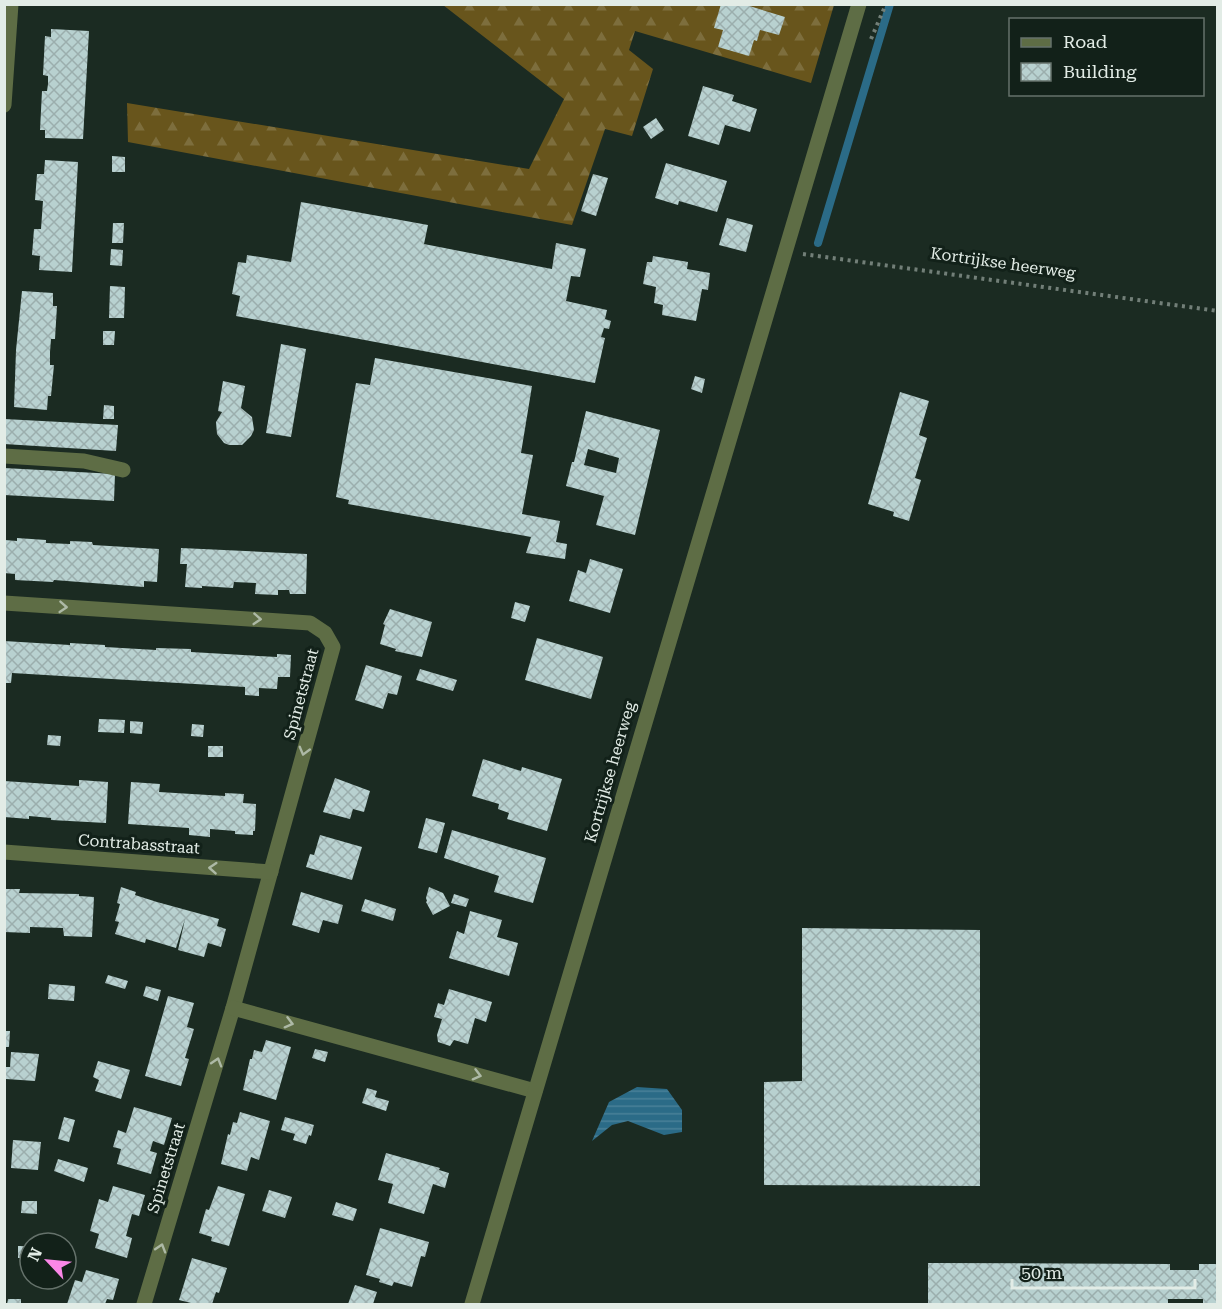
<svg xmlns="http://www.w3.org/2000/svg" width="1222" height="1309" font-family="'Roboto Serif',serif">
	<style>
		.forest { fill: url(#forest-firs) }
		.water { fill: url(#water-rules) }
		.lines { fill: none; stroke-linecap: round; stroke-linejoin: round }
		.stream { stroke: #2b6b87; stroke-width: 8 }
		.building { fill: url(#building-cross-hatch); fill-rule: evenodd }
		.path { stroke: #727f78; stroke-width: 4; stroke-dasharray: 3 4.5; stroke-linecap: butt }
		.minor { stroke: #5e6d45; stroke-width: 15 }
		.oneway { stroke: #adb9a6 }
		.labels { text-anchor: middle; dominant-baseline: central; stroke-width: 6; stroke-linejoin: round; paint-order: stroke }
		.street-label { font-size: 16px; fill: #e2ece6; stroke: #122119 }
	</style>
	<defs>
		<pattern id="forest-firs" width="22" height="20" patternUnits="userSpaceOnUse" patternTransform="scale(1.5)"><rect width="22" height="20" fill="#68551c"/><path d="M5 1l3.5 6h-7zM16 11l3.5 6h-7z" fill="#7d6e3d"/></pattern>
		<pattern id="water-rules" width="6" height="5" patternUnits="userSpaceOnUse" patternTransform="scale(1.5)"><rect width="6" height="5" fill="#2b6b87"/><path d="M0 2.5h6" fill="none" stroke="#498098"/></pattern>
		<pattern id="building-cross-hatch" width="8" height="8" patternUnits="userSpaceOnUse" patternTransform="scale(1.5)"><rect width="8" height="8" fill="#b8d1d0"/><path d="M0 0l8 8M0 8l8-8" fill="none" stroke="#9baead"/></pattern>
	</defs>
	<rect width="100%" height="100%" fill="#1b2b22"/>
	<path class="forest" d="M 443,5 L 834,5 L 811,83 L 635,31 L 629,50 L 653,69 L 632,136 L 605,129 L 572,225 L 128,142 L 127,103 L 529,169 L 564,99 Z"/>
	<path class="water" d="M 637,1087 L 667,1089 L 682,1110 L 682,1132 L 664,1135 L 628,1121 L 612,1125 L 592,1141 L 609,1102 Z"/>
	<g class="lines">
		<path class="stream" d="M 818,243 L 890,4"/>
	</g>
	<g class="building">
		<path d="M 721,4 L 743,4 L 785,17 L 779,35 L 760,30 L 757,41 L 754,40 L 749,56 L 718,47 L 723,30 L 714,28 Z"/>
		<path d="M 51,29 L 89,31 L 83,139 L 45,138 L 45,130 L 40,130 L 42,91 L 47,91 L 48,84 L 48,76 L 43,75 L 45,36 L 51,37 Z"/>
		<path d="M 703,86 L 734,95 L 732,101 L 757,109 L 750,132 L 725,125 L 719,145 L 688,136 Z"/>
		<path d="M 656,118 L 664,130 L 651,139 L 643,127 Z"/>
		<path d="M 112,156 L 125,157 L 125,172 L 112,172 Z"/>
		<path d="M 45,160 L 78,162 L 72,272 L 39,270 L 40,256 L 32,255 L 34,229 L 41,229 L 43,201 L 35,200 L 37,174 L 44,174 Z"/>
		<path d="M 666,163 L 727,181 L 717,212 L 679,201 L 678,205 L 655,198 Z"/>
		<path d="M 593,174 L 608,178 L 596,216 L 581,211 Z"/>
		<path d="M 301,202 L 428,225 L 424,244 L 552,269 L 556,243 L 586,249 L 580,277 L 571,276 L 566,301 L 607,310 L 605,319 L 611,321 L 609,329 L 604,328 L 601,337 L 605,338 L 595,383 L 236,316 L 240,296 L 232,294 L 238,262 L 246,263 L 247,255 L 291,262 Z"/>
		<path d="M 727,218 L 753,225 L 746,252 L 719,245 Z"/>
		<path d="M 113,223 L 124,223 L 123,243 L 112,243 Z"/>
		<path d="M 111,249 L 123,250 L 122,266 L 110,265 Z"/>
		<path d="M 653,256 L 688,262 L 687,269 L 710,273 L 708,290 L 702,289 L 696,321 L 662,315 L 663,305 L 654,303 L 656,287 L 643,284 L 647,262 L 652,262 Z"/>
		<path d="M 110,286 L 125,287 L 124,318 L 109,318 Z"/>
		<path d="M 22,291 L 53,293 L 53,306 L 57,306 L 55,339 L 51,339 L 50,352 L 50,365 L 54,365 L 51,396 L 48,396 L 47,410 L 14,407 L 16,350 Z"/>
		<path d="M 103,331 L 115,331 L 114,345 L 103,345 Z"/>
		<path d="M 281,344 L 306,349 L 291,437 L 266,433 Z"/>
		<path d="M 375,358 L 532,386 L 521,453 L 533,455 L 522,514 L 560,521 L 556,542 L 567,544 L 565,559 L 526,553 L 531,537 L 348,504 L 349,500 L 336,497 L 356,383 L 370,385 Z"/>
		<path d="M 695,376 L 705,379 L 702,393 L 691,389 Z"/>
		<path d="M 223,381 L 245,386 L 241,408 L 252,417 L 254,430 L 251,436 L 242,445 L 229,445 L 224,443 L 217,434 L 216,422 L 222,412 L 218,411 Z"/>
		<path d="M 900,392 L 929,401 L 919,435 L 927,438 L 915,478 L 921,480 L 909,521 L 893,516 L 894,512 L 868,504 Z"/>
		<path d="M 104,405 L 114,406 L 114,419 L 103,419 Z"/>
		<path d="M 586,411 L 660,430 L 635,535 L 596,525 L 604,496 L 566,486 L 572,462 L 574,462 ZM 588,449 L 619,458 L 616,473 L 584,465 Z"/>
		<path d="M 4,419 L 118,425 L 116,451 L 4,444 Z"/>
		<path d="M 4,468 L 115,474 L 114,501 L 4,495 Z"/>
		<path d="M 17,538 L 46,540 L 46,543 L 70,544 L 70,541 L 92,542 L 93,545 L 159,549 L 157,582 L 144,581 L 144,587 L 54,580 L 53,582 L 15,580 L 15,574 L 4,573 L 5,540 L 17,541 Z"/>
		<path d="M 181,548 L 307,554 L 306,594 L 290,594 L 289,590 L 278,590 L 278,595 L 255,594 L 256,583 L 234,582 L 233,588 L 202,586 L 202,588 L 185,587 L 187,564 L 180,564 Z"/>
		<path d="M 590,559 L 623,569 L 610,613 L 569,601 L 578,570 L 586,573 Z"/>
		<path d="M 515,602 L 530,606 L 525,622 L 511,618 Z"/>
		<path d="M 390,609 L 432,622 L 422,657 L 395,651 L 396,649 L 380,644 L 385,625 L 383,624 Z"/>
		<path d="M 537,638 L 603,657 L 591,699 L 525,680 Z"/>
		<path d="M 4,641 L 70,645 L 70,643 L 105,645 L 105,647 L 156,650 L 156,648 L 191,649 L 191,652 L 277,657 L 277,654 L 291,655 L 290,677 L 278,677 L 277,689 L 259,688 L 259,696 L 245,695 L 245,687 L 12,673 L 11,683 L 4,683 Z"/>
		<path d="M 366,665 L 402,676 L 397,695 L 388,693 L 383,709 L 355,700 Z"/>
		<path d="M 420,669 L 457,680 L 453,691 L 416,680 Z"/>
		<path d="M 99,719 L 125,720 L 124,733 L 98,732 Z"/>
		<path d="M 130,721 L 143,722 L 142,734 L 130,733 Z"/>
		<path d="M 192,724 L 204,725 L 203,737 L 191,736 Z"/>
		<path d="M 48,735 L 61,736 L 60,746 L 47,745 Z"/>
		<rect x="208" y="746" width="15" height="11"/>
		<path d="M 483,759 L 521,771 L 522,767 L 562,779 L 547,831 L 507,819 L 509,813 L 498,809 L 499,804 L 472,796 Z"/>
		<path d="M 335,778 L 370,791 L 364,812 L 353,809 L 350,819 L 323,812 Z"/>
		<path d="M 79,780 L 108,782 L 106,823 L 51,820 L 51,818 L 29,816 L 29,819 L 4,817 L 4,781 L 79,786 Z"/>
		<path d="M 131,782 L 160,784 L 159,792 L 225,796 L 225,793 L 244,794 L 243,803 L 256,804 L 255,831 L 253,831 L 253,835 L 235,834 L 235,831 L 210,829 L 210,837 L 189,835 L 189,828 L 128,824 Z"/>
		<path d="M 426,818 L 445,823 L 437,853 L 418,848 Z"/>
		<path d="M 452,830 L 546,858 L 533,903 L 494,892 L 499,876 L 444,858 Z"/>
		<path d="M 320,835 L 362,847 L 352,880 L 306,867 L 310,854 L 314,855 Z"/>
		<path d="M 121,887 L 136,892 L 135,895 L 157,902 L 219,919 L 217,926 L 226,929 L 221,947 L 208,943 L 204,957 L 178,950 L 185,919 L 176,948 L 146,939 L 145,943 L 115,934 L 119,922 L 115,921 L 120,904 L 117,903 Z"/>
		<path d="M 429,887 L 443,893 L 450,906 L 433,915 L 426,902 L 427,901 L 426,898 Z"/>
		<path d="M 4,889 L 20,889 L 19,893 L 79,894 L 79,896 L 94,897 L 92,937 L 64,936 L 63,928 L 30,927 L 30,933 L 4,932 Z"/>
		<path d="M 301,892 L 343,905 L 338,924 L 323,920 L 319,933 L 292,925 Z"/>
		<path d="M 454,894 L 469,899 L 466,907 L 451,903 Z"/>
		<path d="M 365,899 L 396,909 L 393,921 L 361,911 Z"/>
		<path d="M 470,911 L 502,920 L 497,937 L 518,943 L 509,976 L 449,958 L 457,931 L 464,934 Z"/>
		<path d="M 802,928 L 980,930 L 980,1186 L 764,1185 L 764,1082 L 802,1081 Z"/>
		<path d="M 108,975 L 128,981 L 125,989 L 105,983 Z"/>
		<path d="M 49,984 L 75,986 L 74,1001 L 48,999 Z"/>
		<path d="M 146,986 L 161,990 L 158,1001 L 143,996 Z"/>
		<path d="M 449,989 L 492,1002 L 486,1022 L 475,1018 L 468,1044 L 454,1040 L 450,1046 L 438,1042 L 437,1035 L 442,1019 L 434,1017 L 438,1003 L 444,1005 Z"/>
		<path d="M 168,996 L 194,1003 L 187,1027 L 194,1029 L 185,1058 L 189,1059 L 181,1086 L 145,1076 Z"/>
		<path d="M 4,1031 L 10,1031 L 9,1047 L 4,1047 Z"/>
		<path d="M 266,1040 L 291,1047 L 276,1100 L 243,1090 L 250,1059 L 252,1059 L 254,1050 L 262,1052 Z"/>
		<path d="M 315,1049 L 328,1052 L 325,1062 L 312,1058 Z"/>
		<path d="M 11,1052 L 39,1054 L 35,1081 L 6,1079 L 6,1067 L 10,1067 Z"/>
		<path d="M 98,1061 L 130,1070 L 121,1099 L 95,1091 L 99,1080 L 93,1077 Z"/>
		<path d="M 367,1088 L 377,1091 L 375,1097 L 389,1101 L 386,1111 L 362,1103 Z"/>
		<path d="M 134,1107 L 172,1118 L 164,1145 L 153,1141 L 150,1151 L 157,1153 L 151,1174 L 117,1164 L 121,1149 L 113,1147 L 118,1130 L 126,1133 Z"/>
		<path d="M 240,1112 L 270,1121 L 259,1160 L 251,1157 L 247,1171 L 221,1164 L 228,1134 L 230,1135 L 233,1122 L 237,1123 Z"/>
		<path d="M 64,1117 L 75,1120 L 69,1142 L 58,1139 Z"/>
		<path d="M 285,1117 L 314,1125 L 311,1136 L 309,1135 L 306,1144 L 293,1140 L 295,1134 L 281,1130 Z"/>
		<path d="M 13,1140 L 41,1142 L 38,1170 L 11,1168 Z"/>
		<path d="M 386,1153 L 440,1168 L 439,1170 L 449,1173 L 445,1188 L 433,1184 L 424,1214 L 388,1203 L 393,1184 L 378,1180 Z"/>
		<path d="M 58,1159 L 88,1168 L 84,1182 L 54,1171 Z"/>
		<path d="M 113,1186 L 145,1195 L 139,1216 L 132,1214 L 126,1236 L 132,1238 L 127,1258 L 95,1248 L 99,1234 L 90,1231 L 99,1199 L 108,1202 Z"/>
		<path d="M 218,1186 L 245,1194 L 229,1246 L 211,1241 L 212,1237 L 199,1233 L 206,1209 L 209,1210 Z"/>
		<path d="M 269,1190 L 292,1197 L 285,1218 L 262,1211 Z"/>
		<path d="M 22,1201 L 37,1201 L 37,1214 L 21,1213 Z"/>
		<path d="M 336,1202 L 357,1209 L 353,1221 L 332,1215 Z"/>
		<path d="M 380,1228 L 429,1242 L 425,1257 L 421,1256 L 412,1287 L 394,1282 L 392,1286 L 379,1282 L 380,1279 L 366,1275 Z"/>
		<rect x="18" y="1246" width="12" height="12"/>
		<path d="M 192,1258 L 227,1268 L 219,1293 L 216,1292 L 212,1304 L 195,1304 L 179,1300 Z"/>
		<path d="M 928,1263 L 1170,1264 L 1170,1270 L 1199,1270 L 1199,1264 L 1218,1264 L 1218,1304 L 1203,1304 L 1203,1299 L 1168,1299 L 1168,1304 L 928,1304 Z"/>
		<path d="M 86,1270 L 119,1279 L 113,1300 L 107,1299 L 105,1304 L 67,1304 L 75,1280 L 82,1282 Z"/>
		<path d="M 355,1285 L 377,1292 L 373,1304 L 348,1304 Z"/>
		<path d="M 8,1299 L 21,1299 L 21,1304 L 7,1304 Z"/>
	</g>
	<g class="lines">
		<g class="path">
			<path d="M 871,39 L 886,4"/>
			<path d="M 803,254 L 1218,311"/>
		</g>
		<g class="minor">
			<path d="M 4,105 L 11,4"/>
			<path d="M 4,456 L 84,461 L 123,470"/>
			<path d="M 4,603 L 310,623 L 325,633 L 333,647 L 233,1008 L 144,1304"/>
			<path d="M 4,852 L 271,872"/>
			<path d="M 233,1008 L 535,1091"/>
			<path d="M 472,1304 L 859,4"/>
		</g>
	</g>
	<defs><path id="oneway-chevron" d="M-2-3.5L2.5 0L-2 3.5" fill="none" stroke-width="1.6" stroke-linecap="round" stroke-linejoin="round" transform="scale(1.5)"/></defs>
	<g class="oneway">
		<use href="#oneway-chevron" transform="translate(63 607) rotate(4)"/>
		<use href="#oneway-chevron" transform="translate(257 619) rotate(4)"/>
		<use href="#oneway-chevron" transform="translate(304 751) rotate(105)"/>
		<use href="#oneway-chevron" transform="translate(213 868) rotate(-176)"/>
		<use href="#oneway-chevron" transform="translate(289 1023) rotate(15)"/>
		<use href="#oneway-chevron" transform="translate(217 1062) rotate(-73)"/>
		<use href="#oneway-chevron" transform="translate(477 1075) rotate(15)"/>
		<use href="#oneway-chevron" transform="translate(161 1248) rotate(-73)"/>
	</g>
	<g class="labels">
		<g class="street-label">
			<text transform="translate(1003 263) rotate(8)">Kortrijkse heerweg</text>
			<text transform="translate(301 694) rotate(-75)">Spinetstraat</text>
			<text transform="translate(610 772) rotate(-74)">Kortrijkse heerweg</text>
			<text transform="translate(139 844) rotate(4)">Contrabasstraat</text>
			<text transform="translate(166 1168) rotate(-73)">Spinetstraat</text>
		</g>
	</g>
	<rect width="1222" height="1309" fill="none" stroke="#e2ece6" stroke-width="12"/>
	<rect x="1009" y="18" width="195" height="78" fill="#122119" stroke="#65726b" stroke-width="1.5"/>
	<rect x="1021" y="38" width="30" height="9" fill="#5e6d45" stroke="#65726b" stroke-width="1.5"/>
	<text x="1063" y="48" font-size="18" fill="#e2ece6">Road</text>
	<rect x="1021" y="63" width="30" height="18" fill="url(#building-cross-hatch)" stroke="#65726b" stroke-width="1.5"/>
	<text x="1063" y="78" font-size="18" fill="#e2ece6">Building</text>
	<g transform="translate(48 1261) rotate(296)"><circle r="28" fill="#122119" stroke="#65726b" stroke-width="1.5"/>
	<path d="M0-4.5L10 22L0 15L-10 22Z" fill="#fa87e7"/>
	<text y="-9" font-size="16" font-weight="bold" text-anchor="middle" fill="#e2ece6">N</text>
	</g>
	<path d="M1012 1279v9h183v-9" fill="none" stroke="#e2ece6" stroke-width="3"/>
	<text x="1021" y="1279" font-size="18" fill="#e2ece6" stroke="#122119" stroke-width="4.5" paint-order="stroke">50 m</text>
</svg>
